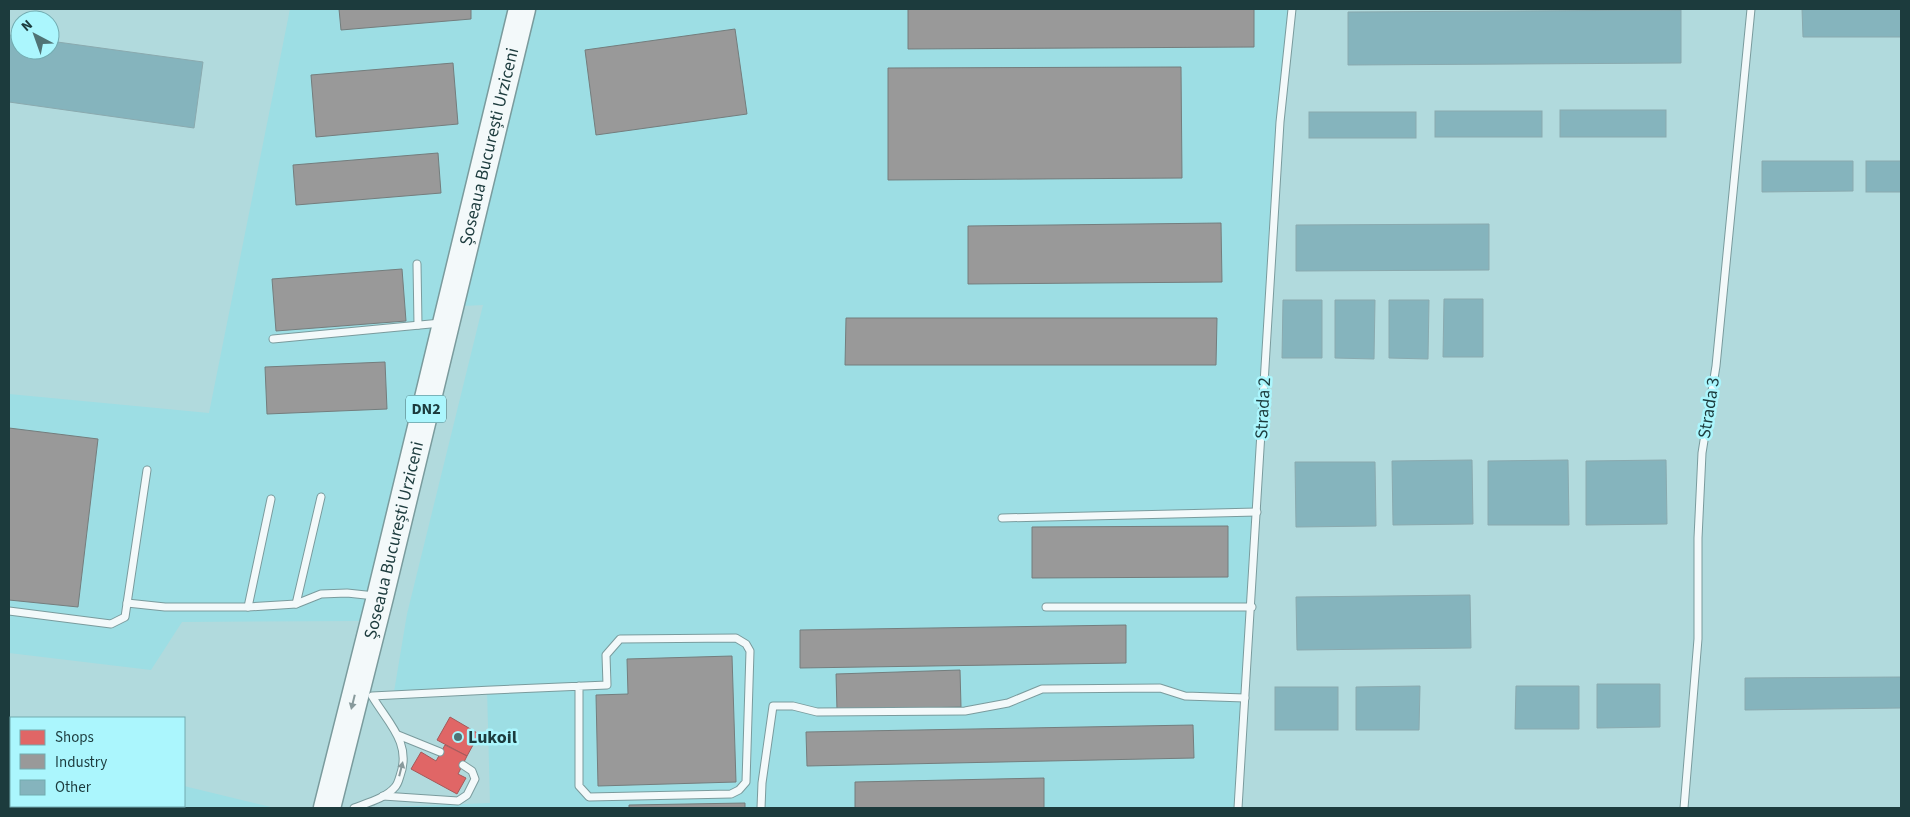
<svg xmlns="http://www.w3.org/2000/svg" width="1910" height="817" font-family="'Source Sans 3',sans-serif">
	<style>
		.built { fill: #9ddee4 }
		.shops { fill: #e06666; stroke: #a5595a }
		.industry { fill: #999; stroke: #747d7d }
		.building { fill: #85b4bd; stroke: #8aaaaf }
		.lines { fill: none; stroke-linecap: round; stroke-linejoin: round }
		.lane-casing { stroke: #7a9b9d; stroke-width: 9 }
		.highway-casing { stroke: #7a9b9d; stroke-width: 29 }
		.lane { stroke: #f3f9fa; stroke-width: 7 }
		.highway { stroke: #f3f9fa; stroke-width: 26 }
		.oneway { fill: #889a9c }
		.poi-dot { fill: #507375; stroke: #abf6fd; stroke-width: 2 }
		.labels { text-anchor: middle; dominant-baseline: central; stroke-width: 5; stroke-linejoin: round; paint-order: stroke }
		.shield { fill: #abf6fd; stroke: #477377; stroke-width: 1 }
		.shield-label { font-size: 16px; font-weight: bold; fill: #1c3b3d }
		.street-label { font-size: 18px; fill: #1c3b3d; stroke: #abf6fd }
		.poi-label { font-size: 18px; font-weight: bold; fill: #1c3b3d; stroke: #abf6fd; text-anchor: start }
	</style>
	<rect width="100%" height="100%" fill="#b1dadd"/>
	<g class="built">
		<path d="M 290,9 L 1292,9 L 1280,122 L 1238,808 L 364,808 L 490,803 L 487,688 L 394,692 L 407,614 L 483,305 L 443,307 L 360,621 L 182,622 L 151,670 L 9,653 L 9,394 L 209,413 Z"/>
		<path d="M 11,750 L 11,806 L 184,806 L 184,786 L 275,808 L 9,808 L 9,751 Z"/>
	</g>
	<g class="shops">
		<path d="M 450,717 L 479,734 L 467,756 L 437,740 Z"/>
		<path d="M 445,745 L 467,756 L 458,774 L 466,778 L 457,794 L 411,769 L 421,752 L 436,761 Z"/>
		<rect x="27" y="806" width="88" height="2"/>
	</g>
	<g class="industry">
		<path d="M 339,9 L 471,9 L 471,19 L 341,30 Z"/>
		<path d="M 908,9 L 1254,9 L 1254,47 L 908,49 Z"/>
		<path d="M 735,29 L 747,114 L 596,135 L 585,50 Z"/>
		<path d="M 453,63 L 458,124 L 316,137 L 311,75 Z"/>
		<path d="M 1181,67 L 1182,178 L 888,180 L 888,68 Z"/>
		<path d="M 438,153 L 441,193 L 296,205 L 293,165 Z"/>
		<path d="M 1221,223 L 1222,282 L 968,284 L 968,226 Z"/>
		<path d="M 402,269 L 406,321 L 276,331 L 272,279 Z"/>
		<path d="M 846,318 L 1217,318 L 1216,365 L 845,365 Z"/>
		<path d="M 385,362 L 387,409 L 267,414 L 265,367 Z"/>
		<path d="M 9,428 L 98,439 L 78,607 L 9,600 Z"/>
		<path d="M 1228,526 L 1228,577 L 1032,578 L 1032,527 Z"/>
		<path d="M 1126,625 L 1126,663 L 800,668 L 800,630 Z"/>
		<path d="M 732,656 L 736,782 L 598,786 L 596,695 L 628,694 L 627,659 Z"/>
		<path d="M 960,670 L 961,707 L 837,710 L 836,674 Z"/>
		<path d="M 1193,725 L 1194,758 L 807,766 L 806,732 Z"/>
		<path d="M 1044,778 L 1044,808 L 855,808 L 855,782 Z"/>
		<path d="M 745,803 L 745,808 L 629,808 L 629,805 Z"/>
	</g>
	<g class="building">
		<path d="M 1802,9 L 1901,9 L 1901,37 L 1803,37 Z"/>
		<path d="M 1681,10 L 1681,63 L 1348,65 L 1348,12 Z"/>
		<path d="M 9,35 L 20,36 L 20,50 L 50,50 L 50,41 L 203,62 L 194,128 L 9,102 Z"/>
		<rect x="1560" y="110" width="106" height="27"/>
		<rect x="1435" y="111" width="107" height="26"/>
		<rect x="1309" y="112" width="107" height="26"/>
		<path d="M 1762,161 L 1853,161 L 1853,191 L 1762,192 Z"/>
		<rect x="1866" y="161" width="35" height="31"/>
		<path d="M 1489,224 L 1489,270 L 1296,271 L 1296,225 Z"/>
		<path d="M 1444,299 L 1483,299 L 1483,357 L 1443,357 Z"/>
		<path d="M 1283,300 L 1322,300 L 1322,358 L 1282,358 Z"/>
		<path d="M 1335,300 L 1375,300 L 1374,359 L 1335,358 Z"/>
		<path d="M 1389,300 L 1429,300 L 1428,359 L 1389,358 Z"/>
		<path d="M 1472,460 L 1473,524 L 1393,525 L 1392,461 Z"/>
		<path d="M 1568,460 L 1569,525 L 1488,525 L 1488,461 Z"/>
		<path d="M 1666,460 L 1667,524 L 1586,525 L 1586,461 Z"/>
		<path d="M 1295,462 L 1375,462 L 1376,526 L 1296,527 Z"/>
		<path d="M 1470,595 L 1471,648 L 1297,650 L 1296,597 Z"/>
		<path d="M 1901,677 L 1901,708 L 1745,710 L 1745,678 Z"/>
		<path d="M 1597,684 L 1660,684 L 1660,727 L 1597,728 Z"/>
		<path d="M 1420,686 L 1419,730 L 1356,730 L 1356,687 Z"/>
		<path d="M 1516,686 L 1579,686 L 1579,729 L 1515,729 Z"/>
		<rect x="1275" y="687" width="63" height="43"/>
	</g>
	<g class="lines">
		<g class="lane-casing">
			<g id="lane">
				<path d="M 417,264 L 418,325"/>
				<path d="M 273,339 L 441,323"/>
				<path d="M 1002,518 L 1257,512"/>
				<path d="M 127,603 L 165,607 L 248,607 L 296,604 L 321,594 L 347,593 L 375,596"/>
				<path d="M 296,604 L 321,497"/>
				<path d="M 248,607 L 271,499"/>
				<path d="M 1046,607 L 1252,607"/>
				<path d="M 9,611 L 111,624 L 125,617 L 147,470"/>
				<path d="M 398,735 L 440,752"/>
				<path d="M 383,796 L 458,801 L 467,795 L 475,779 L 472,771 L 463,765"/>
				<path d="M 354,808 C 367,803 386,798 395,787 C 398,784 399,779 400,776 C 412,743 388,723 372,696 C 450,692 529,688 607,685 L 606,655 L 620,639 L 736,638 L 746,644 L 750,651 L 746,782 L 739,790 L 731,794 L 589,797 L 579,786 L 579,686"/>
				<path d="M 761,808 L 762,783 L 773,706 L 793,706 L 817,712 L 965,711 L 1008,703 L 1042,689 L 1160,688 L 1185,696 L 1245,698"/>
				<path d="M 1238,808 L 1280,122 L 1292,9"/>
				<path d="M 1684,808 L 1698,639 L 1698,538 L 1702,453 L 1716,366 L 1751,9"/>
			</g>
		</g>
		<g class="highway-casing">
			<g id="highway">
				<path id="s1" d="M 327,808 L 380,597 L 522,9"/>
			</g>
		</g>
		<use href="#lane" class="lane"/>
		<use href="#highway" class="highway"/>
	</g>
	<defs><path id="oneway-solid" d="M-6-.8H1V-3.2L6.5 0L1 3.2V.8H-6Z" transform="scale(1.25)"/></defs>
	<g class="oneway">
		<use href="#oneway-solid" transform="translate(353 702) rotate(104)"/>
		<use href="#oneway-solid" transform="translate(401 769) rotate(-76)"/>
	</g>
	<circle class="poi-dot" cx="458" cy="737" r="5"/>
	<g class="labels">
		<rect class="shield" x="406" y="395.5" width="40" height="27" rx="4"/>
		<g class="shield-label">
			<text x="426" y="409">DN2</text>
		</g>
		<g class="street-label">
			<text stroke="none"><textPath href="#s1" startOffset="681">Șoseaua București Urziceni</textPath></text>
			<text transform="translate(1263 408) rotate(-87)">Strada 2</text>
			<text transform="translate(1709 408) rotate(-81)">Strada 3</text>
			<text stroke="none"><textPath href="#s1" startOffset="276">Șoseaua București Urziceni</textPath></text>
		</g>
		<g class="poi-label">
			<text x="468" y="737">Lukoil</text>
		</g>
	</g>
	<rect width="1910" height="817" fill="none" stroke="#1c3b3d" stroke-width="20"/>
	<rect x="10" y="717" width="175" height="90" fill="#abf6fd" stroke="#72abb0"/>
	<rect x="20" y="730" width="25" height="15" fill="#e06666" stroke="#72abb0"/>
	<text x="55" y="742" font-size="15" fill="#1c3b3d">Shops</text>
	<rect x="20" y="754" width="25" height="15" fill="#999999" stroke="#72abb0"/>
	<text x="55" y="767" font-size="15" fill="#1c3b3d">Industry</text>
	<rect x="20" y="780" width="25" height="15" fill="#85b4bd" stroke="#72abb0"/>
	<text x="55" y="792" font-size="15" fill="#1c3b3d">Other</text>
	<g transform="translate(35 35) rotate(319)"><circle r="24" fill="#abf6fd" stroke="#72abb0"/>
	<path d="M0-4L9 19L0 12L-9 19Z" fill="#507375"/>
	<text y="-8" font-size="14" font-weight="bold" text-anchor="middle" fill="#1c3b3d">N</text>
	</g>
</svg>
